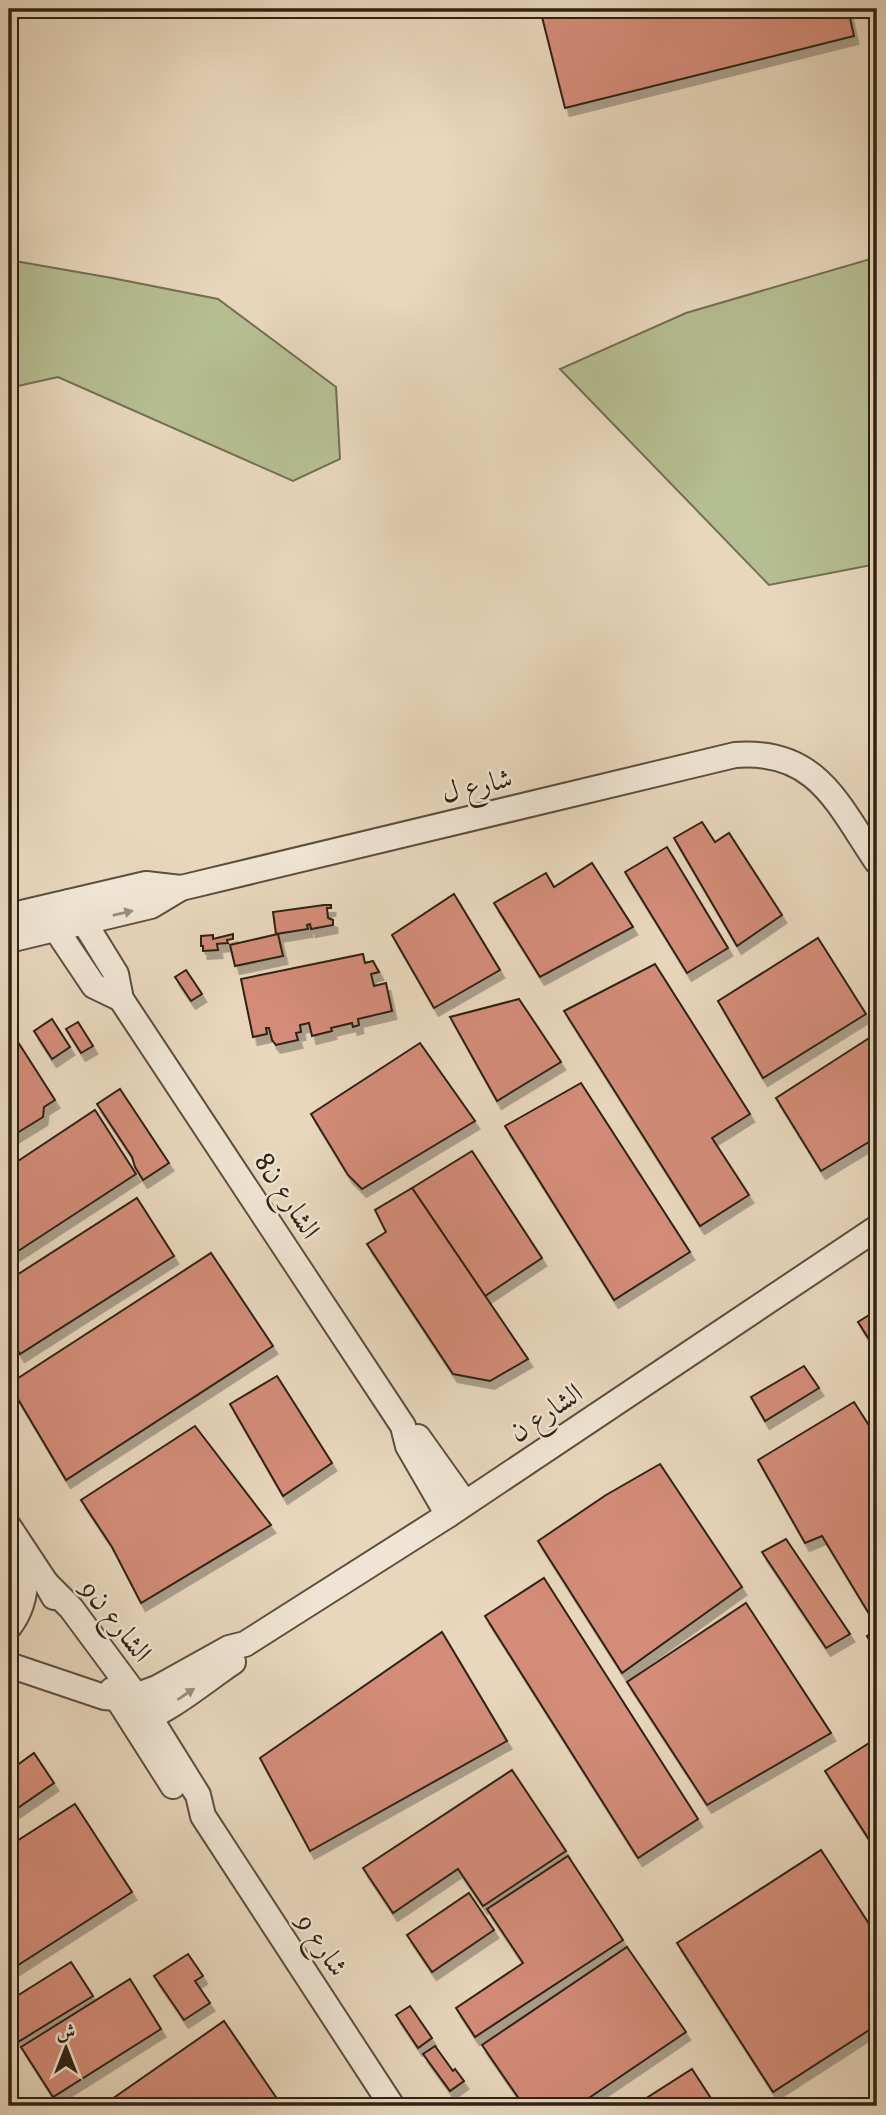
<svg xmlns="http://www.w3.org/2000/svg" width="886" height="2115" font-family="'IM FELL DW Pica',Amiri,serif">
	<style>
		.green { fill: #b5be92; stroke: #727053; stroke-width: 2 }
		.building { fill: #d38c78; stroke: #2f2214; stroke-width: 2; filter: url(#shadow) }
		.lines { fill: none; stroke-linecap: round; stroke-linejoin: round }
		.minor-casing { stroke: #5d4f3e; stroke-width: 28 }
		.minor { stroke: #f0e5d4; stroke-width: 24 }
		.oneway { fill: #998d7e }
		.labels { text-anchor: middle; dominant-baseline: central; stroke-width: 5; stroke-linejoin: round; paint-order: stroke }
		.street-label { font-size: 28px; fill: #2f2214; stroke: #f0e5d4 }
	</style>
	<defs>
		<filter id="shadow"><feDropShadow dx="4.5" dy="8" stdDeviation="0" flood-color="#0004"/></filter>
	</defs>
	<rect width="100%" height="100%" fill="#e8d7bd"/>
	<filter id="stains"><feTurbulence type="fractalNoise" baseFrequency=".00286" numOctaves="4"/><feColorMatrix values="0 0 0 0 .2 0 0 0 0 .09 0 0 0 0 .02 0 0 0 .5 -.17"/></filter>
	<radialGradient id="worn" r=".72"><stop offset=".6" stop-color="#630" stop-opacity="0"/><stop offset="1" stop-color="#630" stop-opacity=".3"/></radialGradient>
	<g class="green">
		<path d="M 877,257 L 877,564 L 769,585 L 560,369 L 686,313 Z"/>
		<path d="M 9,260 L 112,278 L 218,299 L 336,387 L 340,459 L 293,481 L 58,377 L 9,388 Z"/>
	</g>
	<g class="building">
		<path d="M 540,9 L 848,9 L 854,36 L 565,108 Z"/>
		<path d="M 702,822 L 715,842 L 729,833 L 782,915 L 737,946 L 674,838 Z"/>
		<path d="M 667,847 L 728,948 L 687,973 L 625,872 Z"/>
		<path d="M 592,863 L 633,927 L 540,977 L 494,903 L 546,873 L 554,887 Z"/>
		<path d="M 454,894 L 500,970 L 434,1008 L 392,935 Z"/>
		<path d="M 324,905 L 331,905 L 331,908 L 327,908 L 328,918 L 333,920 L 333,925 L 311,929 L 310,924 L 307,925 L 308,929 L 276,934 L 273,912 Z"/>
		<path d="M 233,934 L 233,939 L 227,940 L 228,943 L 217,944 L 218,950 L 203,951 L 203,946 L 201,946 L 201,936 L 213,935 L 213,939 Z"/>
		<path d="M 278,934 L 283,956 L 235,966 L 230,945 Z"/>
		<path d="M 818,938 L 866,1014 L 763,1078 L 718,1001 Z"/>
		<path d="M 363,954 L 365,963 L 373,961 L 379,972 L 371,974 L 374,986 L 386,983 L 392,1011 L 358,1019 L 359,1025 L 353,1027 L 352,1023 L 331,1028 L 332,1031 L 312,1036 L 309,1023 L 300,1025 L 301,1032 L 296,1033 L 298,1040 L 276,1045 L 272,1040 L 269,1028 L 266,1028 L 267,1034 L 253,1037 L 241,979 Z"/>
		<path d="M 655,964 L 750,1114 L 712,1138 L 749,1195 L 700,1226 L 564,1011 Z"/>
		<path d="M 186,970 L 202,994 L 191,1001 L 175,977 Z"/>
		<path d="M 519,999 L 561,1062 L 497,1101 L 450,1017 Z"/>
		<path d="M 52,1019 L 70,1047 L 52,1059 L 34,1031 Z"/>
		<path d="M 78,1022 L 93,1046 L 81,1053 L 66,1029 Z"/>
		<path d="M 9,1028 L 55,1100 L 44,1107 L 43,1117 L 9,1138 Z"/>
		<path d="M 877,1033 L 877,1137 L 821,1171 L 776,1098 Z"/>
		<path d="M 420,1043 L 475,1121 L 362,1189 L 348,1175 L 311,1114 Z"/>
		<path d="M 581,1083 L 690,1252 L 614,1300 L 505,1126 Z"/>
		<path d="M 120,1089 L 169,1163 L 143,1180 L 135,1167 L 132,1157 L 97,1104 Z"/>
		<path d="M 95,1110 L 136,1174 L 9,1257 L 9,1167 Z"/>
		<path d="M 472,1151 L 542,1258 L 485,1296 L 412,1188 Z"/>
		<path d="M 412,1188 L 528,1359 L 490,1381 L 453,1374 L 367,1244 L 386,1232 L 375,1210 Z"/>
		<path d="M 137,1198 L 174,1256 L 20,1354 L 9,1336 L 9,1280 Z"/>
		<path d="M 211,1253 L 273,1346 L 66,1480 L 9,1384 Z"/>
		<path d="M 877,1310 L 877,1352 L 858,1322 Z"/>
		<path d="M 804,1366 L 819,1388 L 765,1421 L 751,1397 Z"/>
		<path d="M 277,1376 L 332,1463 L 283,1496 L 230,1404 Z"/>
		<path d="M 854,1402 L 877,1438 L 877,1627 L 822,1536 L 805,1543 L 758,1460 Z"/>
		<path d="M 195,1426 L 271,1525 L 141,1603 L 112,1547 L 81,1500 Z"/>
		<path d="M 660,1464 L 742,1587 L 622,1673 L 538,1541 L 606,1495 Z"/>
		<path d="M 786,1539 L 850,1634 L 826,1648 L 762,1552 Z"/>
		<path d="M 544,1578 L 698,1819 L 638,1858 L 485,1616 Z"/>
		<path d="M 746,1603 L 831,1733 L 707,1805 L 627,1682 Z"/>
		<path d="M 877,1629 L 877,1653 L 867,1636 Z"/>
		<path d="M 442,1632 L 507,1741 L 310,1851 L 260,1758 Z"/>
		<path d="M 877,1738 L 877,1852 L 825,1771 Z"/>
		<path d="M 34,1753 L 54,1783 L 9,1814 L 9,1771 Z"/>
		<path d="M 512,1770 L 566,1851 L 483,1906 L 458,1869 L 393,1913 L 363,1868 Z"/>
		<path d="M 75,1804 L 132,1892 L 9,1971 L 9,1846 Z"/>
		<path d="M 821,1850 L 877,1936 L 877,2025 L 773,2092 L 677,1943 Z"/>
		<path d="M 568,1856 L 623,1940 L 475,2037 L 456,2008 L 523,1963 L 487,1909 Z"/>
		<path d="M 469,1893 L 494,1930 L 432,1972 L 407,1935 Z"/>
		<path d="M 627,1947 L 686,2032 L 577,2106 L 524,2106 L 482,2045 Z"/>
		<path d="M 188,1954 L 203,1976 L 195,1981 L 210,2003 L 184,2020 L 154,1976 Z"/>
		<path d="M 71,1962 L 93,1996 L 18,2042 L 9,2027 L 9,2001 Z"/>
		<path d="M 130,1979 L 161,2029 L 53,2097 L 21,2047 Z"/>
		<path d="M 410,2006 L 432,2038 L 418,2048 L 396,2015 Z"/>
		<path d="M 224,2021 L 282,2106 L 102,2106 Z"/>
		<path d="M 435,2046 L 453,2071 L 455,2069 L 464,2081 L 450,2091 L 423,2054 Z"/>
		<path d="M 692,2069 L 716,2106 L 634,2106 Z"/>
	</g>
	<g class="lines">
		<g class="minor-casing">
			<g id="minor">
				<path d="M 69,902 L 84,922 L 116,974 L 121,999 L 403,1426 L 408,1446 L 448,1515"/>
				<path d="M 9,916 L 146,884 L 181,888"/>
				<path d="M 47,916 L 94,986 L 121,999"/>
				<path d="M 9,940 L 151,906 L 181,888 L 735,755 C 817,749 837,803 877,862"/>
				<path d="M 418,1437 L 465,1503"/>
				<path d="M 9,1527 L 46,1583 L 54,1597"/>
				<path d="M 46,1583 L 71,1608 L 137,1697 L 198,1795 L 203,1816 L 392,2106"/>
				<path d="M 9,1627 C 26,1605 28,1578 22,1551"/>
				<path d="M 9,1665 L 104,1697 L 127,1699 L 157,1688 L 229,1648 L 245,1644 L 448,1515 L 877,1228"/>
				<path d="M 112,1690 L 173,1786"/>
				<path d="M 136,1721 C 161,1718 210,1677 233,1662"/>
			</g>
		</g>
		<use href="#minor" class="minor"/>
	</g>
	<defs><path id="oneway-solid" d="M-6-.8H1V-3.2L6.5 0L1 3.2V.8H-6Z" transform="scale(1.75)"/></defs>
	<g class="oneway">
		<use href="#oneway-solid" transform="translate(123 913) rotate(-13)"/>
		<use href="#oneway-solid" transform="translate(186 1694) rotate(-34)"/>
	</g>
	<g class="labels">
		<g class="street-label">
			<text transform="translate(477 786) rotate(-13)">شارع ل</text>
			<text transform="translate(287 1196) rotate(57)">الشارع ن8</text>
			<text transform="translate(546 1413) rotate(-34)">الشارع ن</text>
			<text transform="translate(116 1621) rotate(52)">الشارع ن9</text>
			<text transform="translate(322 1945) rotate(57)">شارع 9</text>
		</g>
	</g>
	<rect width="886" height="2115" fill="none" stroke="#e8d7bd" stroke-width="35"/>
	<rect x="10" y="10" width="865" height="2094" fill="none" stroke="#2f2214" stroke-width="3.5"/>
	<rect x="18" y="18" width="851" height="2080" fill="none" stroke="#2f2214" stroke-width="2"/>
	<g transform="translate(66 2048)" stroke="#f0e5d4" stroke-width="5" paint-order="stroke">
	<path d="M0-5L12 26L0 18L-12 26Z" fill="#2f2214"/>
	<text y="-10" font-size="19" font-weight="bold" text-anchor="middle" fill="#2f2214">ش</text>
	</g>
	<rect width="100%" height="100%" filter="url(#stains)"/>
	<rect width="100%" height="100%" fill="url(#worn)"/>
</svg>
